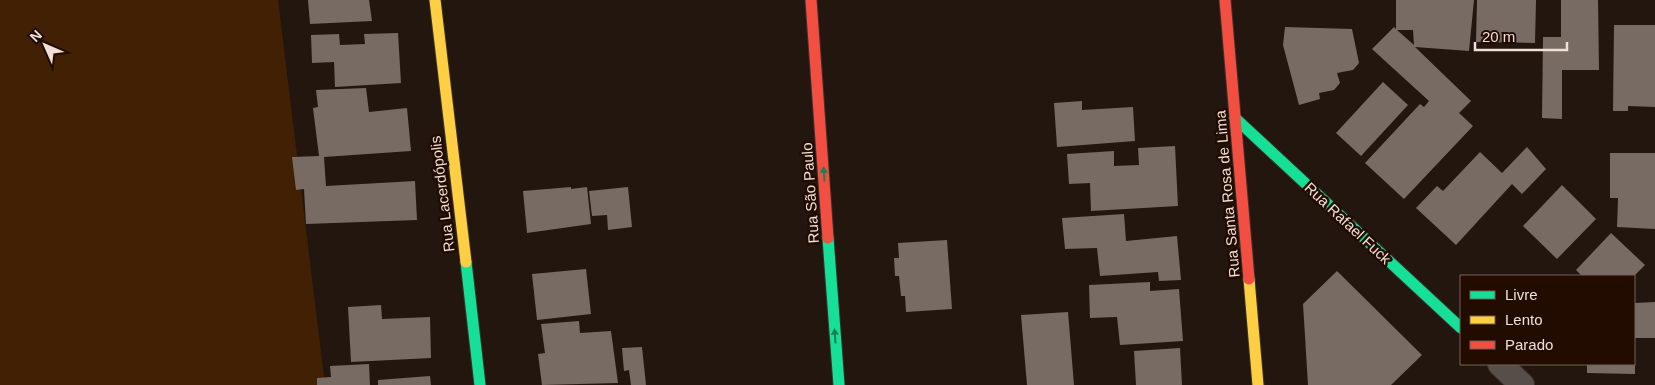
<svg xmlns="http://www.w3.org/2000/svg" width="1655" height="385" font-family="Arial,sans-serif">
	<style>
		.green { fill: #412004 }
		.building { fill: #776b64; fill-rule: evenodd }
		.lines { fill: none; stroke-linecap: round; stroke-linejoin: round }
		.street-casing { stroke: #3e332b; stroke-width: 26 }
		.fast-casing { stroke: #3e332b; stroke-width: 13 }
		.slow-casing { stroke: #3e332b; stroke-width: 13 }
		.jam-casing { stroke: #3e332b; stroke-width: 13 }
		.street { stroke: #564e49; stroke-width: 24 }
		.fast { stroke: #16e098; stroke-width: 11 }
		.slow { stroke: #ffcf43; stroke-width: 11 }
		.jam { stroke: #f24e42; stroke-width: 11 }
		.oneway { fill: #1b8154 }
		.labels { text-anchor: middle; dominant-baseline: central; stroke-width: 5; stroke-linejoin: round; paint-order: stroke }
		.street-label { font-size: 15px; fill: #efdfd4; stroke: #220c00 }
	</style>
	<rect width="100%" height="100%" fill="#23160e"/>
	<path class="green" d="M 0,0 L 278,0 L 325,385 L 0,385 Z"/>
	<g class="building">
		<path d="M 308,0 L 369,0 L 372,21 L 310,24 Z"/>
		<path d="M 1396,0 L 1474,0 L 1469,51 L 1415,47 L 1471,101 L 1459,113 L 1473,126 L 1404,199 L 1365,163 L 1420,104 L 1424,107 L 1429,101 L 1372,49 L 1394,27 L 1396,29 ZM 1397,30 L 1413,30 L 1414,45 Z"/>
		<path d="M 1477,0 L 1536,0 L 1535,43 L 1476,42 Z"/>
		<path d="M 1561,0 L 1598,0 L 1599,70 L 1562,70 L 1562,119 L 1542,118 L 1543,37 L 1561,37 Z"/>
		<path d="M 1614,25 L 1655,25 L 1655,107 L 1628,106 L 1628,111 L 1613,111 Z"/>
		<path d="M 1285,27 L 1352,29 L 1359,63 L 1353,70 L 1337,73 L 1340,83 L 1334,90 L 1319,93 L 1320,99 L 1299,105 L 1283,45 Z"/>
		<path d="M 398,33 L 401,83 L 335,87 L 334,62 L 312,63 L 311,35 L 339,34 L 340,45 L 365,44 L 364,34 Z"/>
		<path d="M 1383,82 L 1408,105 L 1361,156 L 1336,133 Z"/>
		<path d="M 366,88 L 369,112 L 407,108 L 411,151 L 324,157 L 326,186 L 415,181 L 417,220 L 306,224 L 304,189 L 296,190 L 292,157 L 319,156 L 313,108 L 318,107 L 316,90 Z"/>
		<path d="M 1082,101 L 1082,110 L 1133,107 L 1135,141 L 1057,147 L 1054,103 Z"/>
		<path d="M 1175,146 L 1178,206 L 1091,211 L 1090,183 L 1069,184 L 1067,154 L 1114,151 L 1114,166 L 1139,165 L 1138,148 Z"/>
		<path d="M 1527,147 L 1546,169 L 1522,194 L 1512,184 L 1456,245 L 1416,208 L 1437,186 L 1443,191 L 1480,152 L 1502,173 Z"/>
		<path d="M 1610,153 L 1655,153 L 1655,229 L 1617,227 L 1618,198 L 1610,198 Z"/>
		<path d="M 1562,185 L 1596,219 L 1557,259 L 1523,226 Z"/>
		<path d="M 571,187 L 571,189 L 587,187 L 591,224 L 527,233 L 523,191 Z"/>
		<path d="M 628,187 L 632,227 L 608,230 L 607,215 L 592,216 L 589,191 Z"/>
		<path d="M 1124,214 L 1126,241 L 1177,236 L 1181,280 L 1159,281 L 1158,272 L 1100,276 L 1097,248 L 1065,249 L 1062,218 Z"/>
		<path d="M 1611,233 L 1645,265 L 1634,276 L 1582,276 L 1576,270 Z"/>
		<path d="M 947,240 L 952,309 L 906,312 L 905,296 L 901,296 L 899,276 L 895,276 L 894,258 L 899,258 L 898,243 Z"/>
		<path d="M 586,269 L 591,314 L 537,320 L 532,274 Z"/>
		<path d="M 1337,271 L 1422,355 L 1391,385 L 1308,385 L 1303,304 Z"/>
		<path d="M 1150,282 L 1150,291 L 1179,289 L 1183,341 L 1120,345 L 1117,317 L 1090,318 L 1089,285 Z"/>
		<path d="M 1655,302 L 1655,338 L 1634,338 L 1634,303 Z"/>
		<path d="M 381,305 L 382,319 L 430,317 L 431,358 L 351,362 L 348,307 Z"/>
		<path d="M 1068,312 L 1074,385 L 1027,385 L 1021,315 Z"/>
		<path d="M 579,321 L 580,333 L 611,331 L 618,383 L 542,385 L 538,354 L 545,353 L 541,324 Z"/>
		<path d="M 642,347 L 646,385 L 631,385 L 629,370 L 624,371 L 622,348 Z"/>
		<path d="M 1180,348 L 1182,385 L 1136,385 L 1134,351 Z"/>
		<path d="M 369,364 L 370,385 L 317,385 L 317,378 L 331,377 L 330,366 Z"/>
		<path d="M 1587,364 L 1635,364 L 1635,374 L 1587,373 Z"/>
		<path d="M 430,376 L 431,385 L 378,385 L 378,380 Z"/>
	</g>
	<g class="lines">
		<g class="street-casing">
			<path id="street" d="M 1500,364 L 1522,385"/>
		</g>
		<g class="fast-casing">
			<g id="fast">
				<path d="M 1235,118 L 1461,328"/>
				<path d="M 828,238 L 839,385"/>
				<path d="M 466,262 L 480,385"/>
			</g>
		</g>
		<g class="slow-casing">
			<g id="slow">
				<path d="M 435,0 L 466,262"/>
				<path d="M 1249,279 L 1258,385"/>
			</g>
		</g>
		<g class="jam-casing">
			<g id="jam">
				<path d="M 811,0 L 828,238"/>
				<path d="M 1225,0 L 1249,279"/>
			</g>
		</g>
		<use href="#street" class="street"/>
		<use href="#fast" class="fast"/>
		<use href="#slow" class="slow"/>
		<use href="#jam" class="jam"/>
	</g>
	<defs><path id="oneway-solid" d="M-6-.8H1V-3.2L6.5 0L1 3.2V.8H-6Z" transform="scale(1.25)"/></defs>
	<g class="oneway">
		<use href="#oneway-solid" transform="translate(824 174) rotate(-94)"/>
		<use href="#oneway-solid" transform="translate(835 336) rotate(-94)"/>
	</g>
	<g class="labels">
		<g class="street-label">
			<text transform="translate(810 193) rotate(-94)">Rua São Paulo</text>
			<text transform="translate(442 194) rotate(-97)">Rua Lacerdópolis</text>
			<text transform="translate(1227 194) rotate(-95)">Rua Santa Rosa de Lima</text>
			<text transform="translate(1348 223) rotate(43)">Rua Rafael Fuck</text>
		</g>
	</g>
	<rect x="1460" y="275" width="175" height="90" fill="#220c00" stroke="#746055"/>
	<rect x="1470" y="291" width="25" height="8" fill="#16e098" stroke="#746055"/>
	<text x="1505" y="300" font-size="15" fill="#efdfd4">Livre</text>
	<rect x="1470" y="316" width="25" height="8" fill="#ffcf43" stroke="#746055"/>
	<text x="1505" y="325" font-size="15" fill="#efdfd4">Lento</text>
	<rect x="1470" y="341" width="25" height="8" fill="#f24e42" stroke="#746055"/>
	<text x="1505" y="350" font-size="15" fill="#efdfd4">Parado</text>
	<g transform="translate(45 45) rotate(315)" stroke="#220c00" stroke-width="4" paint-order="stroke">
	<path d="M0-4L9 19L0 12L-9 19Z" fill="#efdfd4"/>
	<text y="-8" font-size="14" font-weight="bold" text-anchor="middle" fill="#efdfd4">N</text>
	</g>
	<path d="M1475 42v8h92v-8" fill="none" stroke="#efdfd4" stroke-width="2.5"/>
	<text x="1482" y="42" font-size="15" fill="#efdfd4" stroke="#220c00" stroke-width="4" paint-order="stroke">20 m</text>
</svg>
